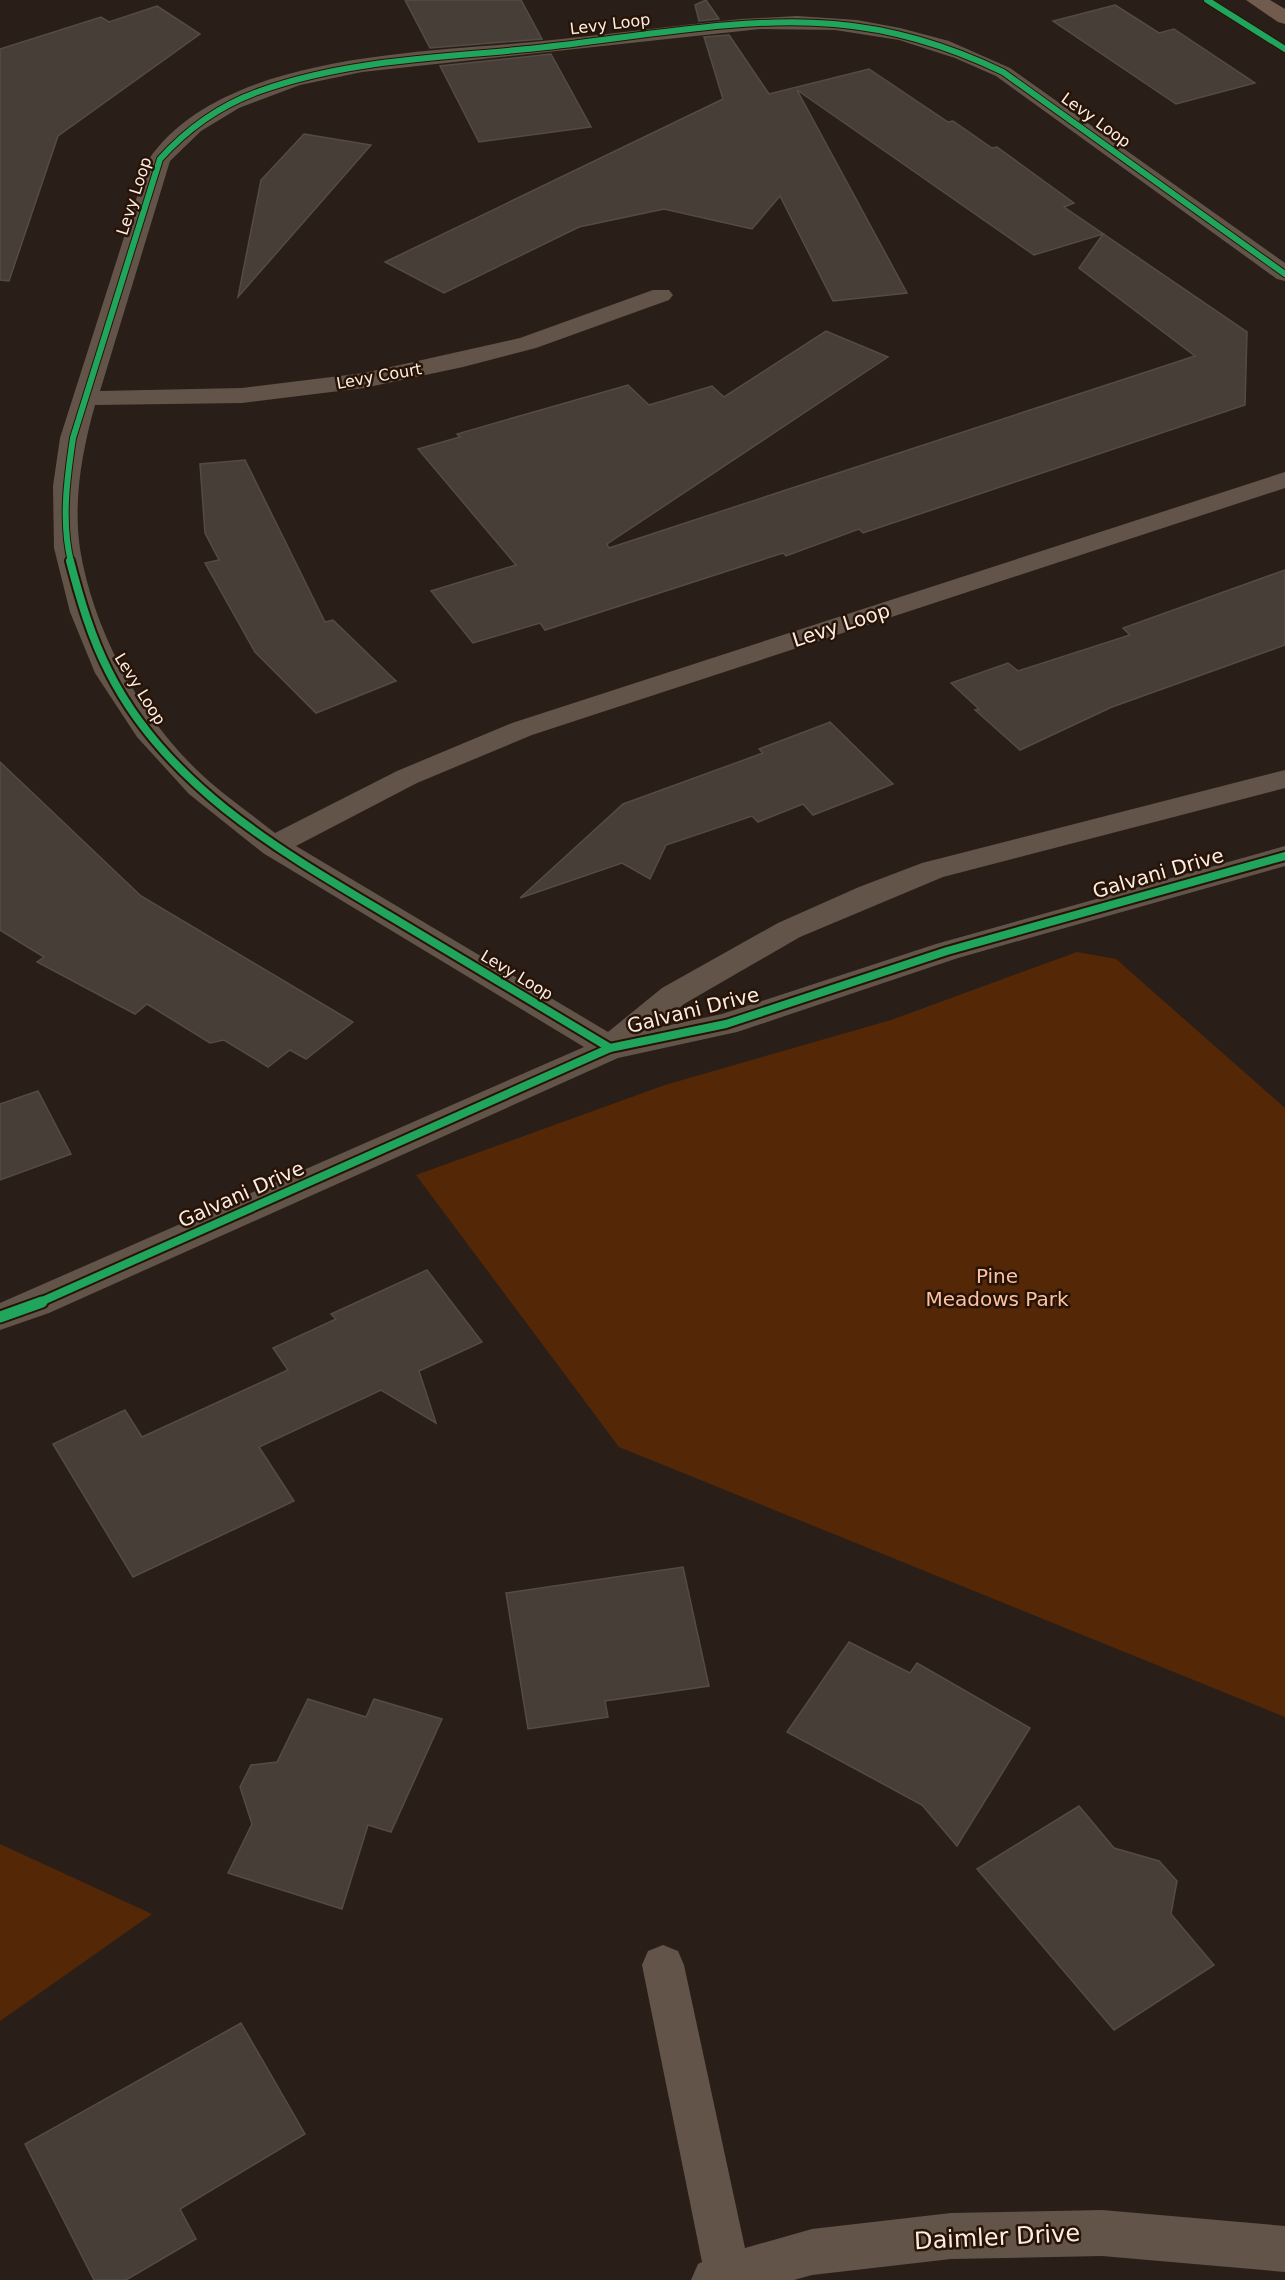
<svg xmlns="http://www.w3.org/2000/svg" width="1285" height="2280" font-family="'DejaVu Sans',sans-serif">
	<style>
		.green { fill: #542706 }
		.building { fill: #483e38; stroke: #554b45; stroke-width: 1.5 }
		.lines { fill: none; stroke-linecap: round; stroke-linejoin: round }
		.minor { fill: #63544a; fill-rule: evenodd }
		.major { fill: #715b4e; fill-rule: evenodd }
		.cycleway-far2-casing { stroke: #281307; stroke-width: 8 }
		.cycleway-far1-casing { stroke: #281307; stroke-width: 12 }
		.cycleway-casing { stroke: #281307; stroke-width: 15 }
		.cycleway-far2 { stroke: #20a55d; stroke-width: 6 }
		.cycleway-far1 { stroke: #20a55d; stroke-width: 8 }
		.cycleway { stroke: #20a55d; stroke-width: 11 }
		.labels { text-anchor: middle; dominant-baseline: central; stroke-width: 5; stroke-linejoin: round; paint-order: stroke }
		.far-street-label { font-size: 16px; fill: #fcede4; stroke: #281307 }
		.street-label { font-size: 20px; fill: #fcede4; stroke: #281307 }
		.park-label { font-size: 20px; fill: #fdc2a1; stroke: #281307 }
		.near-street-label { font-size: 24px; fill: #fcede4; stroke: #281307 }
	</style>
	<rect width="100%" height="100%" fill="#2a1f18"/>
	<g class="green">
		<path d="M 1077,952 L 1116,959 L 1285,1108 L 1285,1717 L 619,1447 L 416,1175 L 665,1085 L 891,1020 Z"/>
		<path d="M 0,1844 L 152,1914 L 0,2021 Z"/>
	</g>
	<g class="building">
		<path d="M 405,0 L 521,0 L 542,39 L 430,48 Z"/>
		<path d="M 706,0 L 719,19 L 699,21 L 695,5 Z"/>
		<path d="M 1115,5 L 1159,33 L 1174,29 L 1255,83 L 1176,104 L 1053,21 Z"/>
		<path d="M 157,6 L 200,34 L 58,136 L 9,281 L 0,280 L 0,49 L 101,17 L 109,22 Z"/>
		<path d="M 729,35 L 769,94 L 869,69 L 948,122 L 953,121 L 992,148 L 997,147 L 1074,203 L 1064,207 L 1247,332 L 1245,405 L 863,533 L 859,529 L 786,556 L 783,553 L 545,630 L 540,623 L 473,643 L 431,591 L 516,565 L 418,449 L 460,437 L 457,434 L 628,385 L 649,405 L 712,386 L 724,397 L 826,331 L 888,357 L 607,544 L 609,548 L 1195,356 L 1079,268 L 1103,234 L 1034,255 L 797,90 L 907,293 L 833,301 L 780,196 L 752,229 L 664,209 L 579,227 L 444,293 L 385,262 L 723,99 L 704,37 Z"/>
		<path d="M 551,54 L 591,127 L 479,142 L 440,66 Z"/>
		<path d="M 304,134 L 371,145 L 238,297 L 261,180 Z"/>
		<path d="M 245,460 L 325,622 L 333,620 L 396,681 L 316,713 L 255,652 L 205,563 L 219,560 L 205,533 L 200,464 Z"/>
		<path d="M 1285,570 L 1285,645 L 1112,707 L 1020,750 L 975,710 L 979,709 L 951,683 L 1008,663 L 1018,671 L 1130,635 L 1123,628 Z"/>
		<path d="M 830,722 L 893,784 L 813,815 L 803,804 L 758,822 L 752,816 L 666,845 L 650,879 L 622,863 L 520,898 L 623,804 L 763,753 L 759,749 Z"/>
		<path d="M 0,762 L 141,896 L 353,1022 L 306,1059 L 290,1050 L 268,1067 L 224,1040 L 210,1043 L 147,1004 L 135,1014 L 37,962 L 44,957 L 0,930 Z"/>
		<path d="M 38,1091 L 71,1154 L 0,1180 L 0,1104 Z"/>
		<path d="M 427,1270 L 482,1342 L 419,1371 L 436,1423 L 381,1390 L 259,1447 L 294,1501 L 133,1577 L 53,1444 L 125,1410 L 142,1437 L 288,1370 L 273,1348 L 336,1319 L 331,1314 Z"/>
		<path d="M 683,1567 L 709,1686 L 605,1701 L 608,1717 L 528,1729 L 506,1593 Z"/>
		<path d="M 849,1642 L 910,1673 L 917,1663 L 1030,1728 L 957,1846 L 922,1805 L 787,1732 Z"/>
		<path d="M 308,1699 L 366,1717 L 374,1699 L 442,1719 L 391,1832 L 368,1825 L 342,1909 L 228,1873 L 252,1824 L 240,1787 L 251,1765 L 277,1762 Z"/>
		<path d="M 1079,1806 L 1114,1848 L 1159,1861 L 1177,1881 L 1171,1914 L 1214,1965 L 1114,2030 L 977,1869 Z"/>
		<path d="M 241,2023 L 305,2134 L 180,2209 L 196,2239 L 126,2280 L 94,2280 L 25,2144 Z"/>
	</g>
	<g class="lines">
		<g class="minor">
			<path d="M 797,16 L 857,20 L 900,28 L 949,41 L 1010,68 L 1285,263 L 1285,281 L 1277,279 L 996,76 L 955,58 L 899,40 L 835,30 L 760,29 L 362,72 L 300,85 L 239,108 L 201,131 L 170,161 L 100,391 L 242,388 L 364,373 L 520,338 L 653,290 L 669,290 L 673,295 L 669,300 L 536,348 L 463,367 L 364,388 L 242,403 L 95,405 C 82,451 73,501 80,549 C 94,635 145,726 211,783 C 231,800 254,816 275,833 L 397,771 L 512,723 L 1285,472 L 1285,488 L 532,735 L 417,783 L 296,846 L 608,1032 L 662,988 L 778,923 L 859,887 L 922,863 L 1285,770 L 1285,788 L 943,877 L 800,937 L 684,1004 L 656,1028 L 722,1014 L 936,944 L 1285,846 L 1285,866 L 958,958 L 737,1032 L 618,1058 L 49,1313 L 0,1330 L 0,1303 L 584,1047 L 263,853 L 189,794 L 137,737 L 95,673 L 70,612 L 54,548 L 53,486 L 60,438 L 149,159 C 221,54 419,53 533,42 C 603,35 672,26 741,19 Z"/>
			<path d="M 663,1945 L 678,1951 L 684,1965 L 745,2248 L 812,2229 L 951,2213 L 1102,2210 L 1285,2226 L 1285,2272 L 1102,2256 L 951,2259 L 812,2275 L 794,2280 L 691,2280 L 698,2264 L 702,2262 L 642,1965 L 648,1951 Z"/>
		</g>
		<path class="major" d="M 1246,0 L 1270,0 L 1285,9 L 1285,24 L 1278,22 Z"/>
		<g class="cycleway-far2-casing">
			<g id="cycleway-far2">
				<path d="M 1207,0 L 1285,49"/>
				<path d="M 71,562 C 61,522 67,478 73,438 L 160,159 C 188,128 220,105 260,91 C 349,59 444,58 537,48 C 633,38 737,16 834,24 C 894,29 949,46 1003,72 L 1285,274"/>
			</g>
		</g>
		<g class="cycleway-far1-casing">
			<g id="cycleway-far1">
				<path d="M 70,561 C 80,599 91,637 109,672 C 167,787 282,852 388,915 C 462,959 536,1004 610,1048"/>
				<path d="M 38,1303 L 610,1048 L 726,1024 L 947,951 L 1285,856"/>
			</g>
		</g>
		<g class="cycleway-casing">
			<path id="cycleway" d="M 0,1317 L 42,1302"/>
		</g>
		<use href="#cycleway-far2" class="cycleway-far2"/>
		<use href="#cycleway-far1" class="cycleway-far1"/>
		<use href="#cycleway" class="cycleway"/>
	</g>
	<g class="labels">
		<g class="far-street-label">
			<text transform="translate(610 24) rotate(-7)">Levy Loop</text>
			<text transform="translate(1096 120) rotate(36)">Levy Loop</text>
			<text transform="translate(134 196) rotate(-72)">Levy Loop</text>
			<text transform="translate(379 376) rotate(-10)">Levy Court</text>
			<text transform="translate(140 689) rotate(58)">Levy Loop</text>
			<text transform="translate(517 975) rotate(31)">Levy Loop</text>
		</g>
		<g class="street-label">
			<text transform="translate(841 625) rotate(-18)">Levy Loop</text>
			<text transform="translate(1158 873) rotate(-16)">Galvani Drive</text>
			<text transform="translate(693 1010) rotate(-14)">Galvani Drive</text>
			<text transform="translate(241 1194) rotate(-24)">Galvani Drive</text>
		</g>
		<g class="park-label">
			<text x="997" y="1276">Pine<tspan x="997" dy="23">Meadows Park</tspan></text>
		</g>
		<g class="near-street-label">
			<text transform="translate(997 2237) rotate(-3)">Daimler Drive</text>
		</g>
	</g>
</svg>
